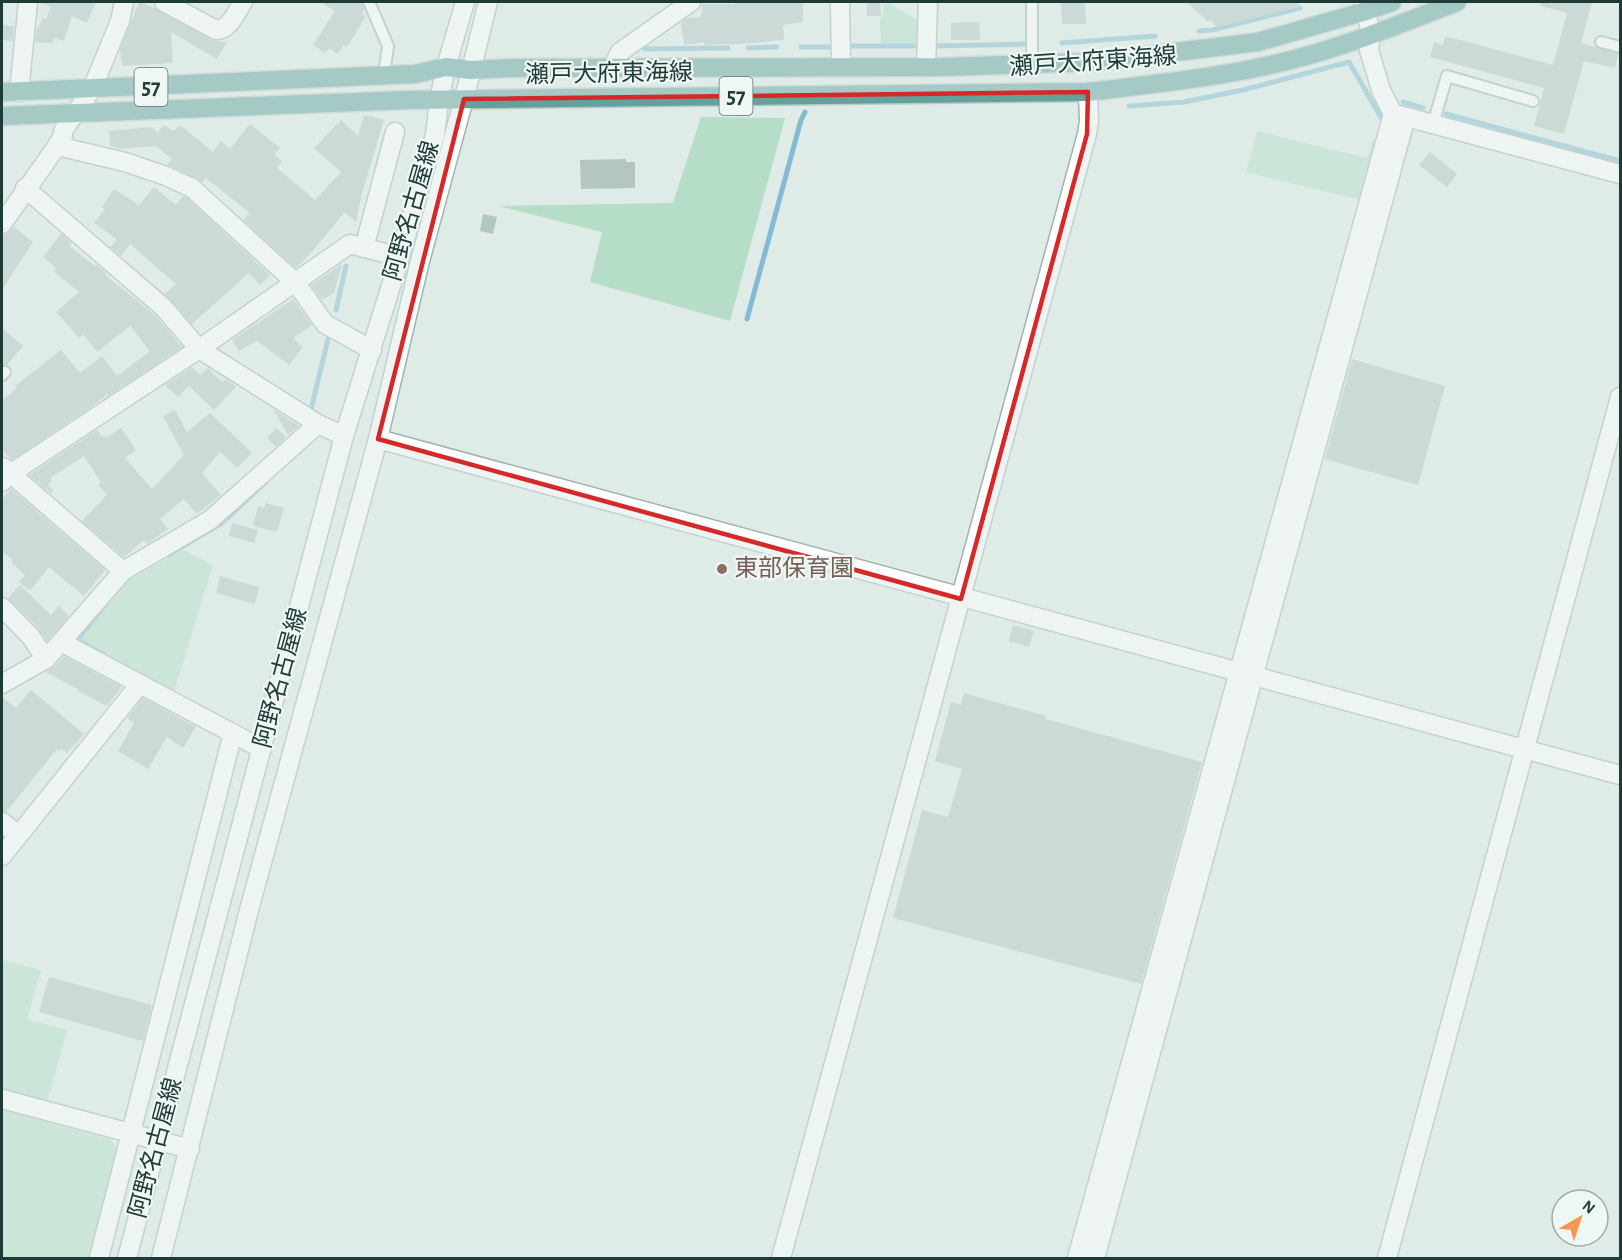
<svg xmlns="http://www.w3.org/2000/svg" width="1622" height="1260" font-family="'Alegreya Sans','Noto Sans JP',sans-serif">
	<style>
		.green { fill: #b6ddc7 }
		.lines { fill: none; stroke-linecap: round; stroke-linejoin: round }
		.stream { stroke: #84bad3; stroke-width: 5 }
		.building { fill: #b4c6c1 }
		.service-casing { stroke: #a2b3af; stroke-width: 14 }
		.minor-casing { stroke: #a2b3af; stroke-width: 21 }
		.secondary-casing { stroke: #9db7b2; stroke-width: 21 }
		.primary-casing { stroke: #c0c8c7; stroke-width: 21 }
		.service { stroke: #fff; stroke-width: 10 }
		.minor { stroke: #fff; stroke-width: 18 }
		.secondary { stroke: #fff; stroke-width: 18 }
		.primary { stroke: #61a29c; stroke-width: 18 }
		.marked { fill: none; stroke: #d62828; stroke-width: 4.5; stroke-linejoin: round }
		.education-dot { fill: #8d6e63; stroke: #eff7f5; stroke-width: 2 }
		.labels { text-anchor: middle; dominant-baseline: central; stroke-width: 4.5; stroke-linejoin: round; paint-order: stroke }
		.shield { fill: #eff7f5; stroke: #5d7371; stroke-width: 1.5 }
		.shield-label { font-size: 22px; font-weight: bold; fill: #1f3b38 }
		.street-label { font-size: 24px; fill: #1f3b38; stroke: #eff7f5 }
		.education-label { font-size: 24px; fill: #785e54; stroke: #eff7f5; text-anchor: start }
	</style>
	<rect width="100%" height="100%" fill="#dfebe7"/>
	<g class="green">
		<path d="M 889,4 L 920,21 L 920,44 L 881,43 L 880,18 L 883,16 L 883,5 Z"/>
		<path d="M 701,117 L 785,118 L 730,321 L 590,282 L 602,232 L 499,206 L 673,203 Z"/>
		<path d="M 1257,131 L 1367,158 L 1372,140 L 1379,139 L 1364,201 L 1246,172 Z"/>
		<path d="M 183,550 L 213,565 L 174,692 L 80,639 L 130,579 Z"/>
		<path d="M 2,960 L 41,970 L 27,1019 L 67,1030 L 46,1106 L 2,1094 Z"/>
		<path d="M 2,1109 L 111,1140 L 117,1148 L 89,1258 L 2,1258 Z"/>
	</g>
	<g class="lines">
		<g class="stream">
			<path d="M 1199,31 L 1212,30 L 1300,8"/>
			<path d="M 1062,43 L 1155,36"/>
			<path d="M 845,46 L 918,46"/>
			<path d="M 934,46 L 1024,44"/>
			<path d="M 801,47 L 834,47"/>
			<path d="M 748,48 L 777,47"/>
			<path d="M 645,49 L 728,48"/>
			<path d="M 1403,102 L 1423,108"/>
			<path d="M 1129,106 L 1184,102 L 1243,90 L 1349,62 L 1382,119"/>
			<path d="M 1446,114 L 1620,161"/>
			<path d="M 336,310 L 346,266"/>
			<path d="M 747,319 L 801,120 L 805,112"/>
			<path d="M 311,410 L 328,339"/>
			<path d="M 168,555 L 222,523 L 266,482"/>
			<path d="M 104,655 L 77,640 L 106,604"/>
		</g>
	</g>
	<g class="building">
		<path d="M 39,2 L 96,2 L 87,23 L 72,16 L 64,41 L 54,38 L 52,43 L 35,42 L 37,27 L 39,27 L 42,18 L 46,19 L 51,7 Z"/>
		<path d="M 139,2 L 155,8 L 211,40 L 227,42 L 217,59 L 171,32 L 173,63 L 122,66 L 120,49 Z"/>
		<path d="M 321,2 L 362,2 L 364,10 L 362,14 L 366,16 L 347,47 L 343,45 L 338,54 L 329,48 L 325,53 L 313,45 L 335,11 Z"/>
		<path d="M 733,2 L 803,2 L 803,22 L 783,25 L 784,40 L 740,44 L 704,45 L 704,42 L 684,45 L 681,23 L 687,18 L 701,17 L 702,4 L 735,4 Z"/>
		<path d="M 867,2 L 880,2 L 881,16 L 867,16 Z"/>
		<path d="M 1061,2 L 1085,2 L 1086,24 L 1062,24 Z"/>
		<path d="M 1187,2 L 1298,2 L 1299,7 L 1217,27 L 1210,20 L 1208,22 Z"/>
		<path d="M 1541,2 L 1592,2 L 1581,43 L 1618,54 L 1615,68 L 1584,61 L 1564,134 L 1534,126 L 1544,88 L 1430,57 L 1434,42 L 1443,45 L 1445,36 L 1553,65 L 1567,13 L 1541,6 Z"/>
		<path d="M 979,22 L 980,40 L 951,40 L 951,23 Z"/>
		<path d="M 2,25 L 14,26 L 13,41 L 2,40 Z"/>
		<path d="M 364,116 L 371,116 L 384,120 L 361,197 L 356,222 L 345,212 L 309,255 L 296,268 L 243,220 L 250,213 L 206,178 L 203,182 L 167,164 L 172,159 L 156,146 L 119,149 L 110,146 L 109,131 L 151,127 L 158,133 L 164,125 L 173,131 L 180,125 L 213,152 L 221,141 L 230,149 L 250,124 L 280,148 L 274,155 L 282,161 L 277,168 L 315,200 L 341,172 L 314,148 L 341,120 L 358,136 Z"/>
		<path d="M 1430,152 L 1457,174 L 1447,187 L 1419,165 Z"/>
		<path d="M 626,159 L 626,162 L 635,162 L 635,188 L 581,189 L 580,160 Z"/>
		<path d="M 154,187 L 176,205 L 183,196 L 186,197 L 270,275 L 260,285 L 249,273 L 192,324 L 165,294 L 176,284 L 130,244 L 121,256 L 110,247 L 117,239 L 94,223 L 105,209 L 102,207 L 114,189 L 139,205 Z"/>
		<path d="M 483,214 L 497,217 L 493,234 L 480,231 Z"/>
		<path d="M 14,227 L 33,242 L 2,290 L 2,235 L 7,234 Z"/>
		<path d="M 61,234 L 72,243 L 69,246 L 95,266 L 96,264 L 106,273 L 105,275 L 155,315 L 182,347 L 108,396 L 107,394 L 91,407 L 12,460 L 2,450 L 2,401 L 17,388 L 15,386 L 61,350 L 80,373 L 102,356 L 117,376 L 150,351 L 130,326 L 97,352 L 83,334 L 79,338 L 56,312 L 79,292 L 53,271 L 56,268 L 43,257 Z"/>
		<path d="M 342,264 L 334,293 L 322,300 L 311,285 Z"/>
		<path d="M 293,299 L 312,325 L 293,338 L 303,347 L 289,365 L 257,341 L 239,351 L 232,340 Z"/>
		<path d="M 2,328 L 23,346 L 7,365 L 2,366 Z"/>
		<path d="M 1352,359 L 1445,386 L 1418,485 L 1325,459 Z"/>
		<path d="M 192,367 L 200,375 L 208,368 L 222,382 L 226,379 L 236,387 L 214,410 L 189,386 L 178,397 L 165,385 Z"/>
		<path d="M 273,409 L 299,426 L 288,435 Z"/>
		<path d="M 175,410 L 187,432 L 210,413 L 252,453 L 237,468 L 220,452 L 202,473 L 221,495 L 197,514 L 184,499 L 160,519 L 168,529 L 147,544 L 144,540 L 124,557 L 82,521 L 107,495 L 98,485 L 101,482 L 84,456 L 50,478 L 52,480 L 48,484 L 53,491 L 51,493 L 29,475 L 97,430 L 102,437 L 104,436 L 106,438 L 121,428 L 136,450 L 125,458 L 152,489 L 184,455 L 163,416 Z"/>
		<path d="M 276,428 L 286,437 L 276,447 L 267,438 Z"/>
		<path d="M 11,489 L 105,570 L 84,596 L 49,567 L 30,591 L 19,582 L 25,575 L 11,562 L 13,560 L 2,551 L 2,499 Z"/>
		<path d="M 266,503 L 284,508 L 277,532 L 253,526 L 258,506 L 264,508 Z"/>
		<path d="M 232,523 L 258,530 L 254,543 L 229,536 Z"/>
		<path d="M 220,576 L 259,587 L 255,604 L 216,593 Z"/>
		<path d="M 20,585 L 51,615 L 59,606 L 69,616 L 47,641 L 39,629 L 8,598 Z"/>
		<path d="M 1013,625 L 1034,631 L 1029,647 L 1009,641 Z"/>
		<path d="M 64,656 L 122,687 L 107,706 L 78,691 L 79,690 L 46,672 L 54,667 Z"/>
		<path d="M 31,690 L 84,734 L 67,753 L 61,748 L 59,751 L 57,749 L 6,812 L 2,811 L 2,697 L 16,708 Z"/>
		<path d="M 964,693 L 1046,716 L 1046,719 L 1202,762 L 1141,984 L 893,918 L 922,810 L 948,817 L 962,769 L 935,761 L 951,702 L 961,705 Z"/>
		<path d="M 143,698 L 196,727 L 183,748 L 167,737 L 148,769 L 118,751 L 134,723 L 127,718 Z"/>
		<path d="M 49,977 L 152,1005 L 143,1041 L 39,1012 Z"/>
	</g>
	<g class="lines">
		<g class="service-casing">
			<g id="service">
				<path d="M 369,2 L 388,46 L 384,75"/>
				<path d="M 1032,2 L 1032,64"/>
				<path d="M 1601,42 L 1620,47"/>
				<path d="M 1433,124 L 1447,76 L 1533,101"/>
				<path d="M 2,375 L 5,372"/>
			</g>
		</g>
		<g class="minor-casing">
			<g id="minor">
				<path d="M 164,2 L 216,30 C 230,30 236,12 243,2"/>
				<path d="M 840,2 L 841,67"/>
				<path d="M 926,67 L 928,2"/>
				<path d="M 612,68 L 620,52 L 691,2"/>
				<path d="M 19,92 L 28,2"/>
				<path d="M 464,99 L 488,2"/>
				<path d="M 439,100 L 446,67 L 465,2"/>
				<path d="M 1395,114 L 1620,174"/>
				<path d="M 57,146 L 125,162 L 166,176 L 192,188 L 296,283 L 325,324 L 372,350"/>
				<path d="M 25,188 L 163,307 L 199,349 L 318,424 L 344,436"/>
				<path d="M 2,224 L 57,146 L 63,136 L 63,131 L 92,89 L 120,21 L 124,2"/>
				<path d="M 364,248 L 395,132"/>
				<path d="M 378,439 L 1620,775"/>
				<path d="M 3,467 L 123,571"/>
				<path d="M 2,482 L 10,474 L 199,349 L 350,244 L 400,257"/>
				<path d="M 2,607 L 31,637 L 46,659"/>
				<path d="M 61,642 L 262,749"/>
				<path d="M 2,684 L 46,659 L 123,571 L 210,520 L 318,424"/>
				<path d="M 2,822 L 18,835"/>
				<path d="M 2,856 L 140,684"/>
				<path d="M 2,1099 L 190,1149"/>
				<path d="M 99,1258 L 233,733"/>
				<path d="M 781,1258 L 1087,134 L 1089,121 L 1088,92"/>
				<path d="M 1077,1258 L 1393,114 L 1381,90 L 1369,50 L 1371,35 L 1364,2"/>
				<path d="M 1095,1258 L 1406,117"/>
				<path d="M 1387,1258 L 1620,397"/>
			</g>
		</g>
		<g class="secondary-casing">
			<g id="secondary">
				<path d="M 127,1258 L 344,436 L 400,257 L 435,135 L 439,100"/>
				<path d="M 161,1258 L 249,910 L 378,439 L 420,261 L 464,99"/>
			</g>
		</g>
		<g class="primary-casing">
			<g id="primary">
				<path d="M 2,92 L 415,74 L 446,67 L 471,70 L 511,68 L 945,67 L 1094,62 L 1258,42 L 1366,11 L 1392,2"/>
				<path d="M 2,116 L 408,100 L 1088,92 C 1146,85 1204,79 1261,67 C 1329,53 1393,27 1457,2"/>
			</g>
		</g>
		<use href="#service" class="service"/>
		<use href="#minor" class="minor"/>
		<use href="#secondary" class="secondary"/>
		<use href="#primary" class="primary"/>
	</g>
	<path d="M0 0H1622V1260H0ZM 1088,92 L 1087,134 L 961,599 L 378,439 L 464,99 Z" fill="#dfebe7" fill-opacity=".55" fill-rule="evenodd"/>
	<path class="marked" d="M 1088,92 L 1087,134 L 961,599 L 378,439 L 464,99 Z"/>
	<circle class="education-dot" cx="722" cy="569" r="6"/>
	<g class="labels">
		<g class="shield">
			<rect x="134.5" y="68" width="33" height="38" rx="4.5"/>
			<rect x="719.5" y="77" width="33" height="38" rx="4.5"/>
		</g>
		<g class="shield-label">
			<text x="151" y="87">57</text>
			<text x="736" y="96">57</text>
		</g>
		<g class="street-label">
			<text transform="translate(1093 62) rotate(-4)">瀬戸大府東海線</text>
			<text transform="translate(609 74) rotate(-1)">瀬戸大府東海線</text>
			<text transform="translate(412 211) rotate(-74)">阿野名古屋線</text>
			<text transform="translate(281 678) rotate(-75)">阿野名古屋線</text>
			<text transform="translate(156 1148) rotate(-75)">阿野名古屋線</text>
		</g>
		<g class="education-label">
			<text x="734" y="569">東部保育園</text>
		</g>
	</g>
	<rect width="1622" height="1260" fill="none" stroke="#1f3b38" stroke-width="6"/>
	<g transform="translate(1580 1218) rotate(39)"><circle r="28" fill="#eff7f5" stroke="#9caca9" stroke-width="1.5"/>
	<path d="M0-4.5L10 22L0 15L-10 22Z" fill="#f79551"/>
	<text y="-9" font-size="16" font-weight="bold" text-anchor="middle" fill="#1f3b38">N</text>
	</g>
</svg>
